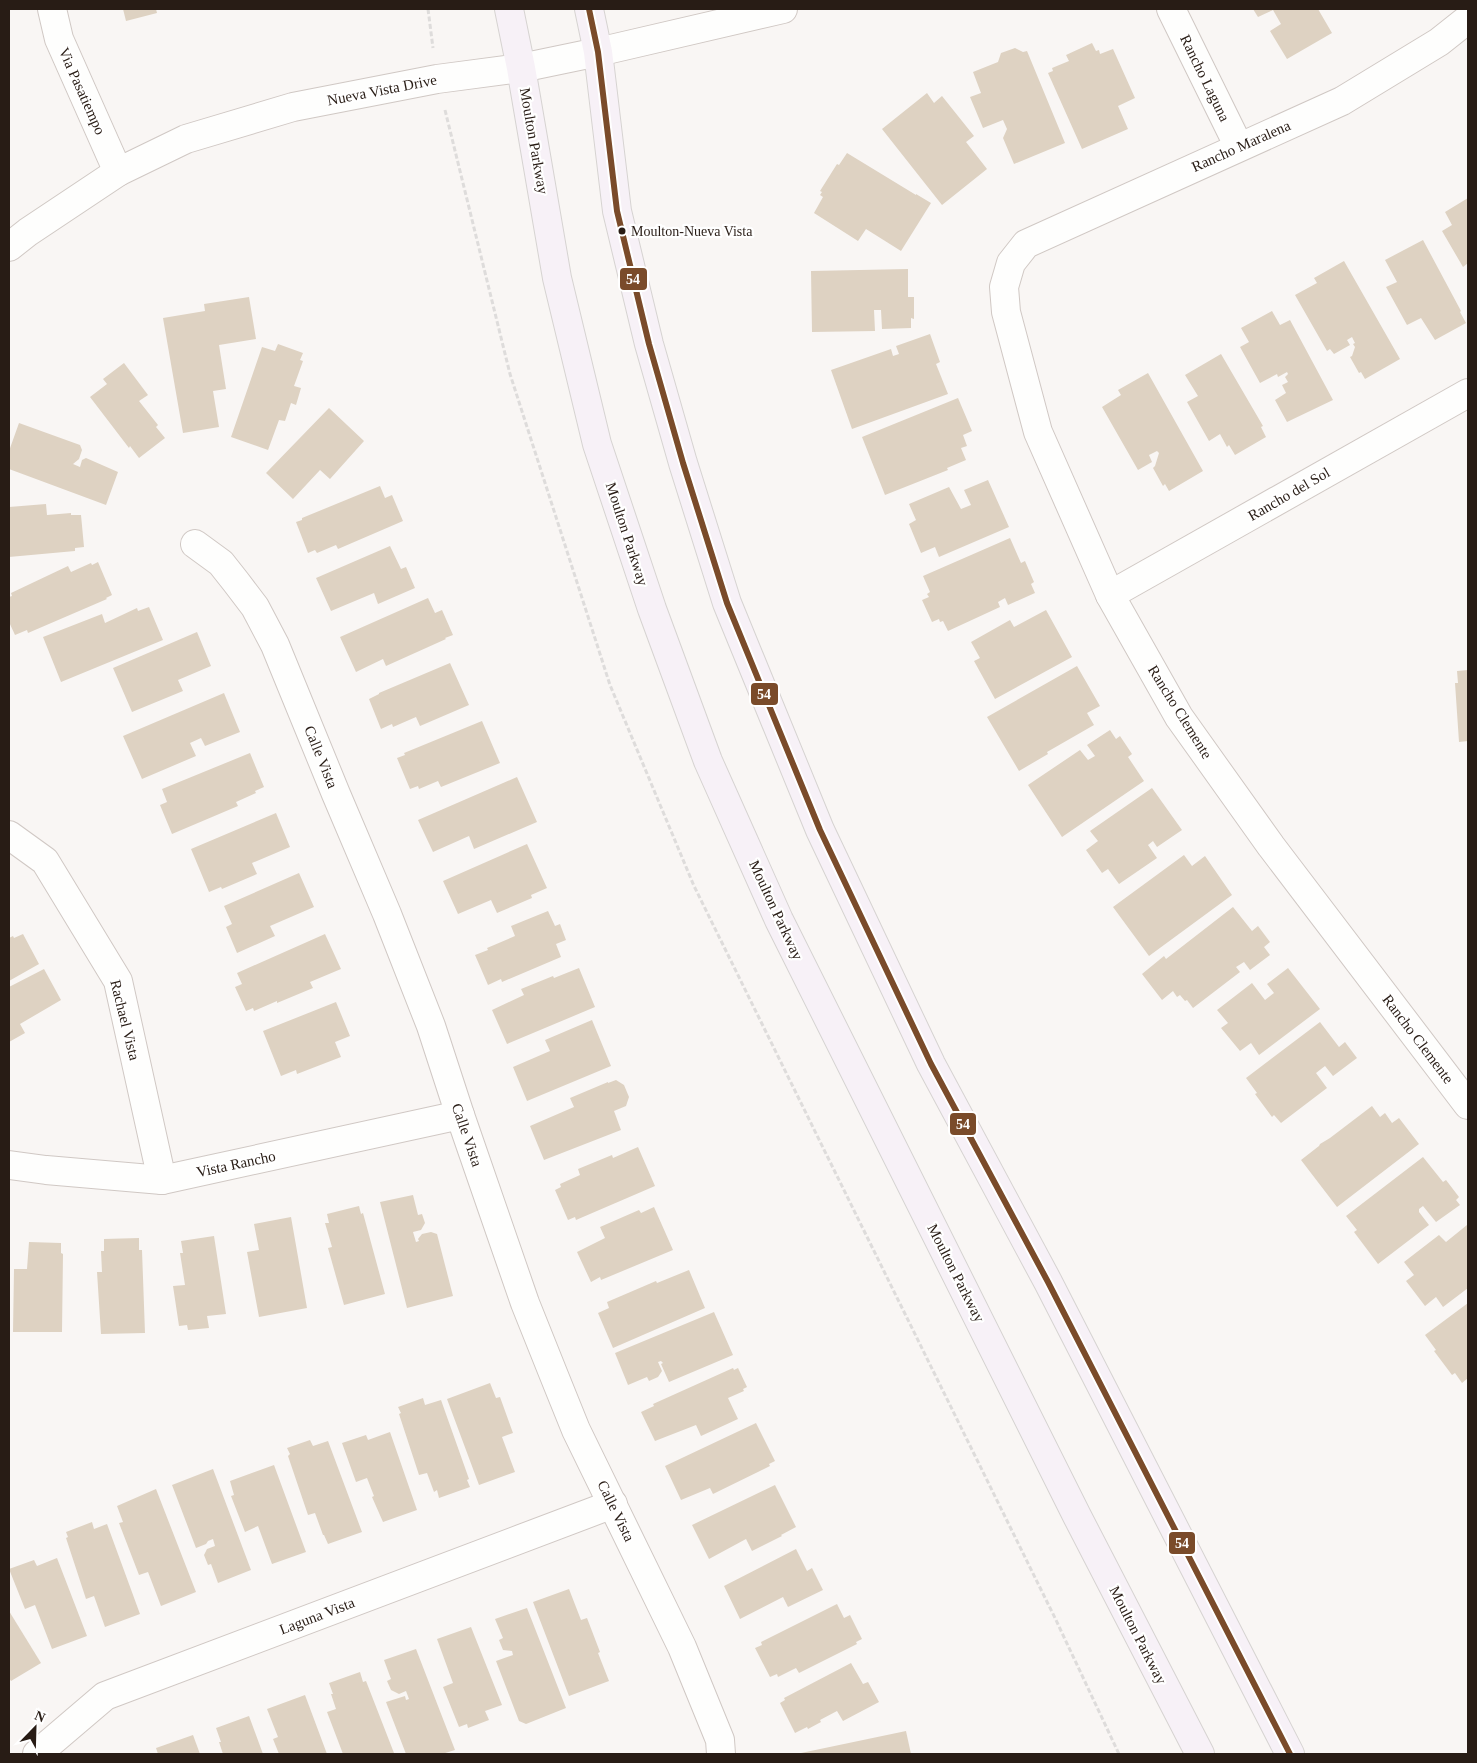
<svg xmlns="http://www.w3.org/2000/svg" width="1477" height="1763" font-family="Georgia,serif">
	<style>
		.building { fill: #ded2c2 }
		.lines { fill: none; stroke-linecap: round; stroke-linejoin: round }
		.minor-casing { stroke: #d0c8c4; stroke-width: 30 }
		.tertiary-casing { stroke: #d0c8c4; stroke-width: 30 }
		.primary-casing { stroke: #d6d3d1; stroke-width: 30 }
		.path { stroke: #dedcdb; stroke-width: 3; stroke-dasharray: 5 2.5; stroke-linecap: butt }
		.minor { stroke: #fefefd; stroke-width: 28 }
		.tertiary { stroke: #fefefd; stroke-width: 28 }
		.primary { stroke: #f7f1f7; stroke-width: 28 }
		.bus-1-casing { stroke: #fff; stroke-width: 10 }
		.bus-1 { stroke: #7a4b2a; stroke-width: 6 }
		.bus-dot { fill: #281c15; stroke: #fff; stroke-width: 2 }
		.labels { text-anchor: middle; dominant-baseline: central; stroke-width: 4.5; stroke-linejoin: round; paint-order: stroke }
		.bus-label { font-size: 14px; fill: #281c15; stroke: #fff; text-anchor: start }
		.street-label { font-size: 15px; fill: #281c15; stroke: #fff }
		.line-badge { stroke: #fff; stroke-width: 2 }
		.badge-label { font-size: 14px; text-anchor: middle; font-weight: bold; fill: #fff }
	</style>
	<rect width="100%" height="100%" fill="#f9f6f4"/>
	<g class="building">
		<path d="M 123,9 L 156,9 L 157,13 L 126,21 Z"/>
		<path d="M 1253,9 L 1318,9 L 1332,33 L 1287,59 L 1270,31 L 1281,24 L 1273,10 L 1258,17 Z"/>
		<path d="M 1092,43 L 1096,51 L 1099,50 L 1100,54 L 1113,49 L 1135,98 L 1118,106 L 1128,129 L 1082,149 L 1048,73 L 1053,71 L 1052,68 L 1069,61 L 1066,55 Z"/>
		<path d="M 1015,48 L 1023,52 L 1027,51 L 1065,143 L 1014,164 L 1003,138 L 1007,129 L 1003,120 L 983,128 L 970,97 L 981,93 L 973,72 L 998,62 L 1001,53 Z"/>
		<path d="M 927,93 L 934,103 L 942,96 L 974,136 L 966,142 L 987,169 L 942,205 L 882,129 Z"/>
		<path d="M 847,153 L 916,195 L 916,194 L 931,203 L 901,251 L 866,229 L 858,241 L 814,213 L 823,197 L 820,195 L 822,192 L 820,191 L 837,164 L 839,165 Z"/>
		<path d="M 1468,198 L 1468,263 L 1463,267 L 1442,231 L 1452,225 L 1445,212 Z"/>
		<path d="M 1423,240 L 1461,311 L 1460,312 L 1466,323 L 1435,340 L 1421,318 L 1407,325 L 1386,287 L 1397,282 L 1385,260 Z"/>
		<path d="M 1344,261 L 1400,359 L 1365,379 L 1361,372 L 1359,373 L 1350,357 L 1352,356 L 1355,347 L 1353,344 L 1355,343 L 1352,337 L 1347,340 L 1350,345 L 1334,354 L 1330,349 L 1327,351 L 1295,295 L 1317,283 L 1314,278 Z"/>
		<path d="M 908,269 L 908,297 L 914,297 L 914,319 L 911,318 L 911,328 L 882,329 L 881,310 L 874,310 L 875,331 L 812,332 L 811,271 Z"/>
		<path d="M 249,297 L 256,339 L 219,345 L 226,389 L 213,391 L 219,427 L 183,433 L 163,318 L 205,311 L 204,304 Z"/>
		<path d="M 1272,311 L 1280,325 L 1290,320 L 1333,400 L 1287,422 L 1275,400 L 1286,393 L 1282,385 L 1288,382 L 1285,377 L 1288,374 L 1287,372 L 1278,377 L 1277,374 L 1260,383 L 1240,347 L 1249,342 L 1241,328 Z"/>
		<path d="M 930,334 L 940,362 L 936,364 L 948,394 L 852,429 L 831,370 L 891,349 L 893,356 L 899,354 L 896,346 Z"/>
		<path d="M 278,344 L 303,353 L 300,360 L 303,361 L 294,386 L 301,388 L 296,405 L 291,403 L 285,421 L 279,420 L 268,450 L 231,437 L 262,347 L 275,351 Z"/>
		<path d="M 1221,354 L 1263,426 L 1261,427 L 1266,437 L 1235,455 L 1229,445 L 1227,447 L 1220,434 L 1209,441 L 1187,402 L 1198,396 L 1185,375 Z"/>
		<path d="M 124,363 L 148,395 L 139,401 L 158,425 L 156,427 L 165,438 L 139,458 L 130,446 L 129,448 L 90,397 L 107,384 L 103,379 Z"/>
		<path d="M 1148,373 L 1203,471 L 1169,491 L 1165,484 L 1163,486 L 1153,468 L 1155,466 L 1159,453 L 1157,451 L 1149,455 L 1152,462 L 1138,470 L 1102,407 L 1121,395 L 1118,390 Z"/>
		<path d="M 958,398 L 972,431 L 963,435 L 967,446 L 961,448 L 966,460 L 947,468 L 948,470 L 885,495 L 862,437 Z"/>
		<path d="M 329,408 L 364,441 L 330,479 L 320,470 L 293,499 L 266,473 Z"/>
		<path d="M 19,423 L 80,445 L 82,450 L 79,459 L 73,464 L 80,467 L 82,460 L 86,458 L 118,472 L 106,505 L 9,469 L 9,451 Z"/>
		<path d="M 988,480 L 1009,527 L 939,557 L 935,547 L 921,553 L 909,524 L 916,520 L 909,504 L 949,487 L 961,509 L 971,505 L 964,490 Z"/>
		<path d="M 380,486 L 385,498 L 392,495 L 403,521 L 338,549 L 336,545 L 317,553 L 315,550 L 308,553 L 296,522 L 302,520 L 302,518 Z"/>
		<path d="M 46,504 L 47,515 L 71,513 L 71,515 L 81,515 L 84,547 L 75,548 L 75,551 L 9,557 L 9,507 Z"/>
		<path d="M 1010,538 L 1021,563 L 1025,561 L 1034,582 L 1031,584 L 1035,593 L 1008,605 L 1005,598 L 998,602 L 1000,607 L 948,631 L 943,621 L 940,622 L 939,619 L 932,622 L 922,600 L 929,597 L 927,594 L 930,592 L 923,576 Z"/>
		<path d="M 390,546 L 401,569 L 406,567 L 415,588 L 378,604 L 374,593 L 331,611 L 316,578 Z"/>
		<path d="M 98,562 L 112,595 L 106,598 L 107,599 L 28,633 L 27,630 L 15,635 L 9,622 L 9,597 L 12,596 L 11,593 L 68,566 L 71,572 L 91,563 L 92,565 Z"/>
		<path d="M 428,598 L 435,613 L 442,610 L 453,635 L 445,638 L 446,639 L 386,666 L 383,659 L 356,672 L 340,637 Z"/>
		<path d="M 149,607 L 163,640 L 61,682 L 43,637 L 102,614 L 105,623 L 137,608 L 138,611 Z"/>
		<path d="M 1046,610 L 1072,657 L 995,699 L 974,661 L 980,658 L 971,642 L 1010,620 L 1014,627 Z"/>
		<path d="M 197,632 L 211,666 L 178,680 L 183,691 L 132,712 L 113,668 Z"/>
		<path d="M 450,663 L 469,705 L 420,726 L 416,717 L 393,727 L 392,724 L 381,729 L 369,699 L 379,694 L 379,693 Z"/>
		<path d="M 1077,666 L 1100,706 L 1087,713 L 1094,725 L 1047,752 L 1048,754 L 1019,771 L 987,717 Z"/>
		<path d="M 1468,670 L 1468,741 L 1459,742 L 1455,683 L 1458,683 L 1457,671 Z"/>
		<path d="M 224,693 L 240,732 L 205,746 L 201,738 L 190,743 L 196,756 L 142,779 L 123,736 Z"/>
		<path d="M 482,721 L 500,763 L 441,787 L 438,781 L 419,789 L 418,786 L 410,789 L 397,758 L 405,755 L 404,753 Z"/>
		<path d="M 1110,730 L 1116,739 L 1120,736 L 1132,754 L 1128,757 L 1144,781 L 1062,837 L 1028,785 L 1080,750 L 1088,760 L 1095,756 L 1087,745 Z"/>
		<path d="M 250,753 L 264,787 L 255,791 L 256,793 L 236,802 L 238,806 L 172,834 L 160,805 L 167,802 L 162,789 Z"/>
		<path d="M 517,777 L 537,822 L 474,849 L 469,836 L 433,852 L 418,820 Z"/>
		<path d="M 1152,788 L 1182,830 L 1157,847 L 1153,841 L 1148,845 L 1157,858 L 1119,884 L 1108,869 L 1102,873 L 1086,850 L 1098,841 L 1090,831 Z"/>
		<path d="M 276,813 L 290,847 L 252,863 L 257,874 L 222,889 L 221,887 L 209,892 L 191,849 Z"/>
		<path d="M 527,844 L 547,888 L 531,895 L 532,898 L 497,913 L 491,900 L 458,914 L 443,881 Z"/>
		<path d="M 1184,855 L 1192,866 L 1205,856 L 1232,895 L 1149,956 L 1113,907 Z"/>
		<path d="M 299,873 L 314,907 L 270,926 L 275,936 L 237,953 L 226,927 L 232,924 L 224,906 Z"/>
		<path d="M 1233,907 L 1252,931 L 1258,926 L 1270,942 L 1264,947 L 1270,955 L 1250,970 L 1244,962 L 1236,967 L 1240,972 L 1193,1008 L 1187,1000 L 1185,1001 L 1180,995 L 1177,997 L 1173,991 L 1162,1000 L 1142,974 L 1164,956 L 1166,959 Z"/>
		<path d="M 548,911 L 555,926 L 560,924 L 566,940 L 556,944 L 561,957 L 502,982 L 501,979 L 488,985 L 475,955 L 488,950 L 487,948 L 515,936 L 511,926 Z"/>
		<path d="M 23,934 L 39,964 L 9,981 L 9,938 L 13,936 L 14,938 Z"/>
		<path d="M 325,934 L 341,969 L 310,982 L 313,988 L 277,1003 L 277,1001 L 254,1011 L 253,1008 L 246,1011 L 235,987 L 242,984 L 237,973 Z"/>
		<path d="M 579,968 L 595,1007 L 507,1044 L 492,1010 L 524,995 L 521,989 L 553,976 L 554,978 Z"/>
		<path d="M 1288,968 L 1320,1009 L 1259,1055 L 1251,1043 L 1240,1051 L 1221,1028 L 1228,1023 L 1217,1010 L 1252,983 L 1265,1000 L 1274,993 L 1267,984 Z"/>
		<path d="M 44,969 L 61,1000 L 20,1024 L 25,1033 L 9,1042 L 9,987 Z"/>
		<path d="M 336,1002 L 350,1036 L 335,1042 L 341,1057 L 297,1074 L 296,1070 L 281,1076 L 263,1031 Z"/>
		<path d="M 592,1020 L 611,1066 L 527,1101 L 513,1067 L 550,1051 L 545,1040 Z"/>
		<path d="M 1320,1022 L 1339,1047 L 1345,1042 L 1357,1058 L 1333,1076 L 1325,1066 L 1316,1073 L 1327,1088 L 1281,1123 L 1274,1115 L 1272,1117 L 1255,1094 L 1257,1093 L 1246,1078 Z"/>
		<path d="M 616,1080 L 624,1085 L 629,1097 L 626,1106 L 614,1111 L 621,1130 L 544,1160 L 530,1126 L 574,1107 L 570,1098 L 608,1082 L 608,1083 Z"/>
		<path d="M 1372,1106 L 1380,1117 L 1385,1113 L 1392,1123 L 1399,1118 L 1419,1144 L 1337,1207 L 1301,1160 L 1319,1146 L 1320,1144 L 1330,1138 Z"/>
		<path d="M 638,1147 L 655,1186 L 576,1220 L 575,1217 L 568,1220 L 555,1190 L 561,1187 L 560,1184 L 580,1175 L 578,1169 L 612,1155 L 613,1158 Z"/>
		<path d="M 1423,1157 L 1443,1182 L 1446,1180 L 1459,1197 L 1456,1200 L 1460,1205 L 1436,1222 L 1423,1206 L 1419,1209 L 1419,1212 L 1429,1225 L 1378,1264 L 1354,1232 L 1357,1230 L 1346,1216 Z"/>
		<path d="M 413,1195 L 418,1215 L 422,1214 L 425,1223 L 421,1230 L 413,1232 L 416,1242 L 419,1241 L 418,1239 L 422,1234 L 431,1232 L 437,1234 L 453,1296 L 407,1308 L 380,1202 Z"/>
		<path d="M 359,1206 L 361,1214 L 363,1213 L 385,1294 L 344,1305 L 328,1248 L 332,1247 L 325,1223 L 329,1223 L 327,1214 Z"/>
		<path d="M 654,1207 L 673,1250 L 601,1280 L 600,1277 L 591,1282 L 577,1252 L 605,1238 L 600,1227 L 639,1210 L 641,1213 Z"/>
		<path d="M 291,1217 L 307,1308 L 259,1317 L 247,1252 L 259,1250 L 254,1224 Z"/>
		<path d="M 1467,1225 L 1468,1225 L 1468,1288 L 1443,1307 L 1436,1297 L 1425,1306 L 1406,1281 L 1414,1275 L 1404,1262 L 1439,1235 L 1446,1242 Z"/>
		<path d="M 214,1236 L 226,1314 L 207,1316 L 209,1328 L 188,1330 L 187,1325 L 179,1326 L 173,1286 L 185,1285 L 180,1253 L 183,1253 L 181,1241 Z"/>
		<path d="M 139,1238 L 139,1250 L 142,1250 L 145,1333 L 101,1334 L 97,1272 L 102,1272 L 101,1251 L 104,1251 L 104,1239 Z"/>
		<path d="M 29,1242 L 61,1243 L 61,1253 L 63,1254 L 62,1332 L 13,1332 L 14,1269 L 27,1269 Z"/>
		<path d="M 689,1270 L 705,1308 L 613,1348 L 598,1313 L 609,1308 L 607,1302 L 656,1281 L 657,1283 Z"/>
		<path d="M 1468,1303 L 1468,1378 L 1462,1383 L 1455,1373 L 1452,1375 L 1434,1351 L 1436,1350 L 1425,1335 Z"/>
		<path d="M 714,1312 L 733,1355 L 669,1382 L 661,1364 L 663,1363 L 661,1361 L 658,1362 L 662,1371 L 658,1377 L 649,1381 L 647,1377 L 628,1385 L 615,1353 Z"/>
		<path d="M 733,1368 L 734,1370 L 738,1368 L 747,1387 L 743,1389 L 744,1391 L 728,1398 L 738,1419 L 701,1436 L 696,1425 L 655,1441 L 641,1412 L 654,1406 L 653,1404 Z"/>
		<path d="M 490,1383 L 496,1398 L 500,1397 L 513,1433 L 502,1437 L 515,1472 L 479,1485 L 447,1399 Z"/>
		<path d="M 423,1398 L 425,1405 L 441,1400 L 469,1479 L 467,1480 L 470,1487 L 439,1498 L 437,1490 L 434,1492 L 427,1473 L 419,1475 L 399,1414 L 401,1413 L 398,1407 Z"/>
		<path d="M 756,1423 L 775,1461 L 769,1464 L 770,1466 L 713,1494 L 710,1488 L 681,1500 L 665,1466 Z"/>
		<path d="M 390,1432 L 417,1510 L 383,1522 L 372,1497 L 374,1496 L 367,1478 L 356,1482 L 342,1443 L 366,1435 L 368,1440 Z"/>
		<path d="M 310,1440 L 313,1446 L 328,1441 L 362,1532 L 328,1544 L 324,1535 L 323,1535 L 315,1513 L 308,1515 L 288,1456 L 290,1454 L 287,1448 Z"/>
		<path d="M 274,1465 L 306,1552 L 272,1564 L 258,1526 L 245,1532 L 231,1496 L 234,1495 L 230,1481 Z"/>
		<path d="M 213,1469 L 251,1570 L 218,1583 L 211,1564 L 208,1565 L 204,1555 L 207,1549 L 215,1546 L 213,1539 L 208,1541 L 206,1544 L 196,1548 L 172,1485 Z"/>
		<path d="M 775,1485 L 796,1527 L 781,1535 L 782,1536 L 752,1551 L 746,1539 L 709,1559 L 692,1525 Z"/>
		<path d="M 156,1489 L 196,1592 L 161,1606 L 148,1572 L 139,1575 L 119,1523 L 123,1522 L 117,1506 Z"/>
		<path d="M 92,1522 L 94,1529 L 107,1524 L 140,1614 L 105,1627 L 94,1596 L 86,1599 L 66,1538 L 68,1537 L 66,1532 Z"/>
		<path d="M 796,1549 L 807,1571 L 812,1568 L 823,1590 L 788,1607 L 783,1597 L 740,1619 L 724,1586 Z"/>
		<path d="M 57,1558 L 87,1636 L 52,1649 L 35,1605 L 25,1609 L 9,1569 L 34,1560 L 37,1566 Z"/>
		<path d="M 569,1589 L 581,1620 L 587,1618 L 600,1652 L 598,1653 L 609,1681 L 569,1696 L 533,1602 Z"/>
		<path d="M 837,1604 L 844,1618 L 850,1615 L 862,1639 L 856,1642 L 857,1644 L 799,1673 L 796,1668 L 778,1677 L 777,1674 L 770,1677 L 755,1648 L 762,1645 L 761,1642 Z"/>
		<path d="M 527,1608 L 566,1708 L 526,1724 L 519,1721 L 496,1661 L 513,1655 L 512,1651 L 503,1650 L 499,1640 L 503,1638 L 495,1619 Z"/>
		<path d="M 9,1611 L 41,1663 L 11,1681 L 9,1678 Z"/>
		<path d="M 471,1627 L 502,1705 L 485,1711 L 489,1720 L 468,1728 L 467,1724 L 459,1727 L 443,1687 L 453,1683 L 437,1639 Z"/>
		<path d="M 416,1649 L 455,1750 L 442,1754 L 406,1754 L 386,1702 L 405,1696 L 406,1700 L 409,1699 L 406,1691 L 399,1694 L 391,1690 L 387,1681 L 391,1679 L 384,1660 Z"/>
		<path d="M 851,1663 L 863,1684 L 868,1682 L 879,1702 L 843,1721 L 837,1711 L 820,1720 L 821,1722 L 808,1729 L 807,1727 L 795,1733 L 780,1703 L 785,1700 L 784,1698 Z"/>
		<path d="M 360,1672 L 363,1682 L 366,1681 L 394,1753 L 343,1754 L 327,1712 L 336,1709 L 331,1694 L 333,1694 L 329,1683 Z"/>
		<path d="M 305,1695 L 327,1754 L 279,1754 L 273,1739 L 278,1737 L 267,1709 Z"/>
		<path d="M 249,1716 L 263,1754 L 223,1754 L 219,1742 L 221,1742 L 216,1728 Z"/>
		<path d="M 906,1731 L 911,1754 L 801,1754 L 801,1753 Z"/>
		<path d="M 193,1735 L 200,1754 L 158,1754 L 156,1748 Z"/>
	</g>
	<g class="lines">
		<g class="minor-casing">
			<g id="minor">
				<path d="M 52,9 L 59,39 L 118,172"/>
				<path d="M 1171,9 L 1239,147"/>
				<path d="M 1468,19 L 1439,42 L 1342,101 L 1026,244 L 1011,263 L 1004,287 L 1006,312 L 1038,432 L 1110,595 L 1179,717 L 1271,846 L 1468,1105"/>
				<path d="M 195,544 L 221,563 L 236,582 L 255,607 L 275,645 L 336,794 L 387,914 L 431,1026 L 460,1115 L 525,1303 L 553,1373 L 576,1430 L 682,1647 L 720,1740 L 721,1754"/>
				<path d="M 1110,595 L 1468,393"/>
				<path d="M 9,835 L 45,861 L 118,981 L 162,1180"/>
				<path d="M 9,1165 L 46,1170 L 162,1180 L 460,1115"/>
				<path d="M 37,1754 L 105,1696 L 613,1504"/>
			</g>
		</g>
		<g class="tertiary-casing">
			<path id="tertiary" d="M 9,247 L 28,232 L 118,172 L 186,139 L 293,107 L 437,79 L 521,68 L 598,52 L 783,9"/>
		</g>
		<g class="primary-casing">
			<g id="primary">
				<path d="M 509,9 L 521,68 L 557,278 L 597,444 L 652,609 L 708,761 L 779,920 L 1077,1516 L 1200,1754"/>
				<path d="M 589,9 L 598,52 L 617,211 L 649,344 L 683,463 L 727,603 L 820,830 L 931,1064 L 1048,1282 L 1290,1754"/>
			</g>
		</g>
		<g class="path">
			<path d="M 428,9 L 433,48"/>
			<path d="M 445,110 L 510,374 L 610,685 L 694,886 L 1055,1618 L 1119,1754"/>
		</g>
		<use href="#minor" class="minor"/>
		<use href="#tertiary" class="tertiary"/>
		<use href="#primary" class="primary"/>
		<g class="bus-1-casing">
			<path id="bus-1" d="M 589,9 L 598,52 L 617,211 L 649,344 L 683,463 L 727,603 L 820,830 L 931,1064 L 1048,1282 L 1290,1754"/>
		</g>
		<use href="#bus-1" class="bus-1"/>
	</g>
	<circle class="bus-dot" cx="622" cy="231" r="4.5"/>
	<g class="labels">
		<g class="bus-label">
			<text x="631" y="231">Moulton-Nueva Vista</text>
		</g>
		<g class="street-label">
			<text transform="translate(1205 78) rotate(64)">Rancho Laguna</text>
			<text transform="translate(382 90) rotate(-11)">Nueva Vista Drive</text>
			<text transform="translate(82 91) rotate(66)">Via Pasatiempo</text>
			<text transform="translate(534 141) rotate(80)">Moulton Parkway</text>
			<text transform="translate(1241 146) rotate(-24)">Rancho Maralena</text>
			<text transform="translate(1289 494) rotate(-30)">Rancho del Sol</text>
			<text transform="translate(627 534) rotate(72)">Moulton Parkway</text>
			<text transform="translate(1180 712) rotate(58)">Rancho Clemente</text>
			<text transform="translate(321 757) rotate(68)">Calle Vista</text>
			<text transform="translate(776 910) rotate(65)">Moulton Parkway</text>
			<text transform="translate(125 1020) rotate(76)">Rachael Vista</text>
			<text transform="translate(1418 1039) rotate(53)">Rancho Clemente</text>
			<text transform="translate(467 1135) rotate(71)">Calle Vista</text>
			<text transform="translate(236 1164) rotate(-12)">Vista Rancho</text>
			<text transform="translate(956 1273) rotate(63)">Moulton Parkway</text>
			<text transform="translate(616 1511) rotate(64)">Calle Vista</text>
			<text transform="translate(317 1616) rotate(-21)">Laguna Vista</text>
			<text transform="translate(1138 1635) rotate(63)">Moulton Parkway</text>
		</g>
	</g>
	<g class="line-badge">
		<rect x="619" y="267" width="29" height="24" rx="5" fill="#7a4b2a"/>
		<rect x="750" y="682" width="29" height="24" rx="5" fill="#7a4b2a"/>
		<rect x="949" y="1112" width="28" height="24" rx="5" fill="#7a4b2a"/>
		<rect x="1168" y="1531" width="28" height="24" rx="5" fill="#7a4b2a"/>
	</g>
	<g class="badge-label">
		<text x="633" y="284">54</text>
		<text x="764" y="699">54</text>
		<text x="963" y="1129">54</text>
		<text x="1182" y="1548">54</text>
	</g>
	<rect width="1477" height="1763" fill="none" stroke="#281c15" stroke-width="20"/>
	<g transform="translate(35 1728) rotate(23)" stroke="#ffffff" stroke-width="4" paint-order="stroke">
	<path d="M0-4L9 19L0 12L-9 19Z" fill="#281c15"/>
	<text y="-8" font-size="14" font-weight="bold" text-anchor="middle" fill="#281c15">N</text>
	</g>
</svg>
